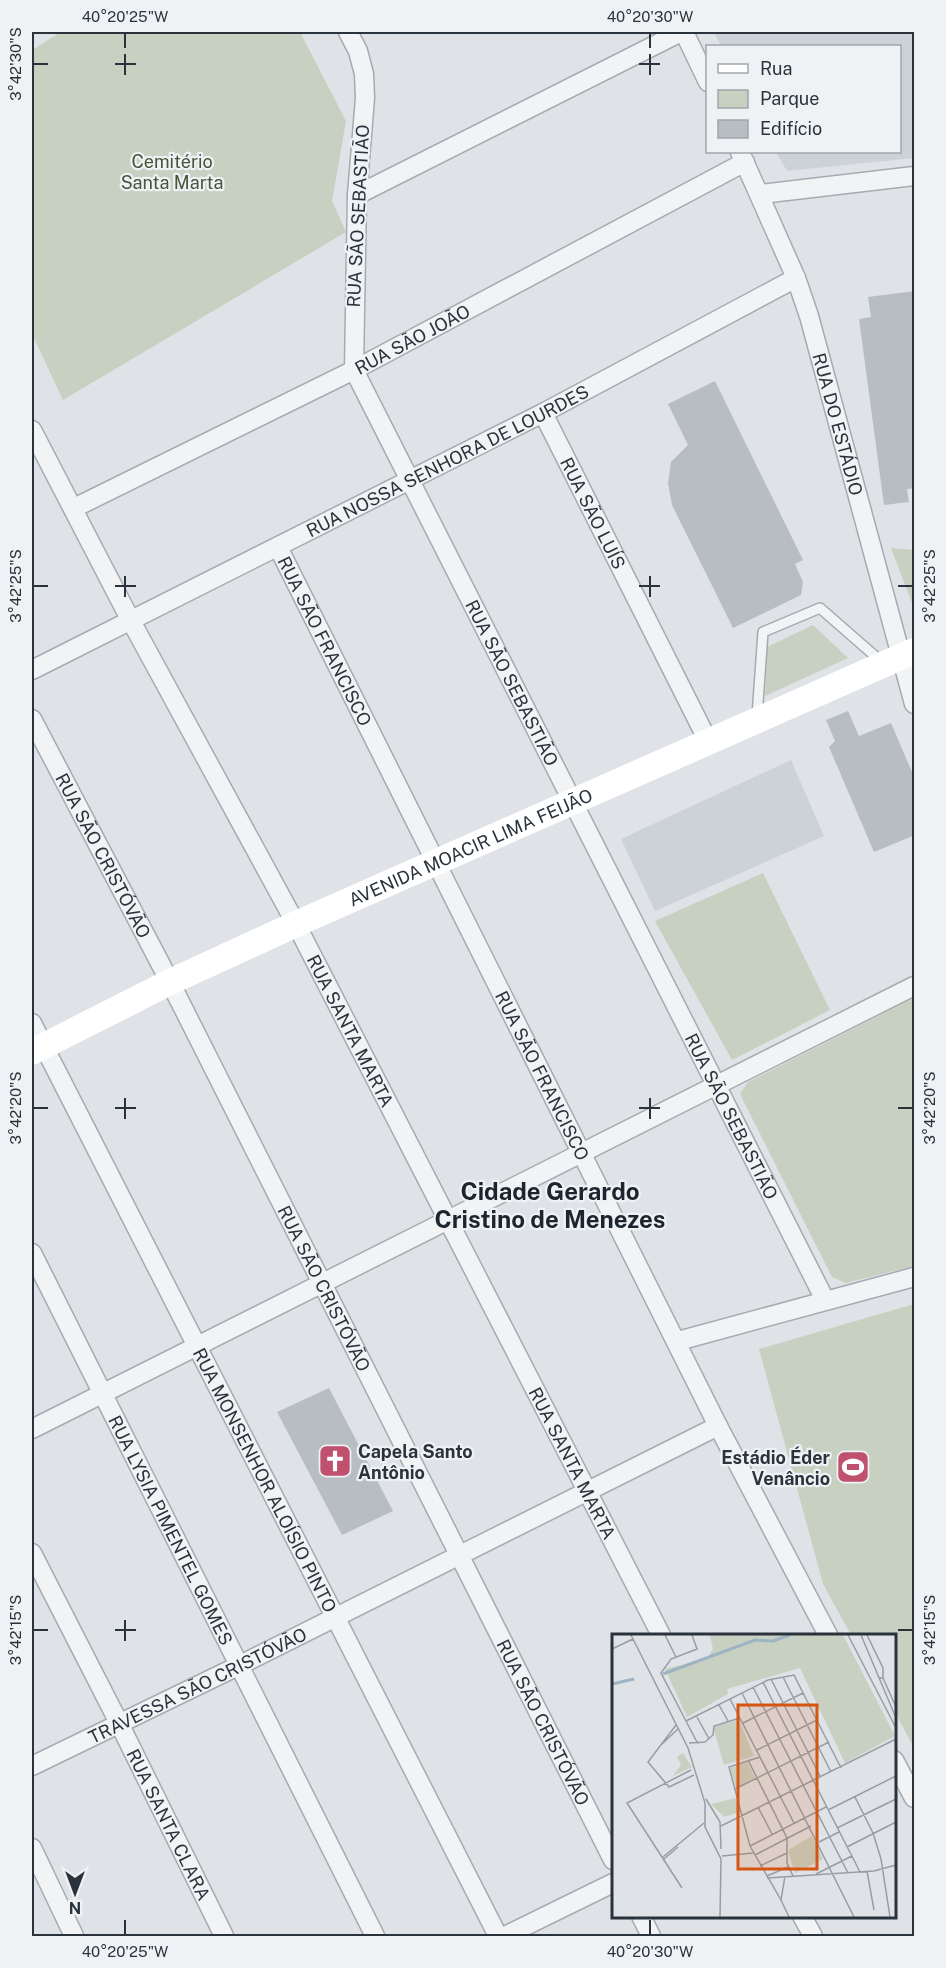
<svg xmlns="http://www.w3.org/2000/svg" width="946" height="1968" font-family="'Public Sans',sans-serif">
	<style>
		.built { fill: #cdd2d8 }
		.green { fill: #c7d0c1 }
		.building { fill: #b7bdc3 }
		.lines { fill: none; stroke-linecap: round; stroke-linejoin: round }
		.service-casing { stroke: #a5abb0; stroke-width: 12 }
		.minor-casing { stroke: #a5abb0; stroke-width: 21 }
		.service { stroke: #f1f3f5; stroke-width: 9 }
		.minor { stroke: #f1f3f5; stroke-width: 18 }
		.secondary { stroke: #fff; stroke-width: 26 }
		.ticks { fill: none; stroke: #2a333c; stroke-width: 2 }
		.labels { text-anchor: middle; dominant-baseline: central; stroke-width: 4.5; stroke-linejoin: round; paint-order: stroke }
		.park-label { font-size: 18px; fill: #425639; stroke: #eef2f5 }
		.street-label { font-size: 18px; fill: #2a333c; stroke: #eef2f5 }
		.poi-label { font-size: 18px; font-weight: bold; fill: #2a333c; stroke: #eef2f5; text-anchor: start }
		.district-label { font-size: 24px; font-weight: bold; fill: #1c242d; stroke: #eef2f5 }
		.inset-river { fill: none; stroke: #9eb4c3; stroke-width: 3 }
		.inset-road { fill: none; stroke: #979da3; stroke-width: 1.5 }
		.view { fill: #d55511; fill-opacity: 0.15; stroke: #d55511; stroke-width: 3 }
		.inset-edge { fill: none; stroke: #2a333c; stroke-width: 3 }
		.neatline { fill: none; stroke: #2a333c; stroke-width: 2 }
		.ticks-label { font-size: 15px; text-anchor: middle; fill: #2a333c }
	</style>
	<rect width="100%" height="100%" fill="#dfe3e7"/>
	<g class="built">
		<path d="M 714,32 L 914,32 L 914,158 L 787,171 L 776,152 L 900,152 L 900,46 L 721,46 Z"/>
		<path d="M 791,760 L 824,836 L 655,911 L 621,839 Z"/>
	</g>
	<g class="green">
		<path d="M 61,32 L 300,32 L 346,121 L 332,201 L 346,232 L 63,400 L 32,334 L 32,50 Z"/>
		<path d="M 891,548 L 914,550 L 914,608 Z"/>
		<path d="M 813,625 L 848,658 L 765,696 L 767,647 Z"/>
		<path d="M 763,873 L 830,1010 L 732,1060 L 655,921 Z"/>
		<path d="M 914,998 L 914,1266 L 846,1283 L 832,1277 L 740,1094 L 748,1082 Z"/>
		<path d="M 914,1304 L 914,1748 L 894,1710 L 894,1635 L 851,1635 L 823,1584 L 759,1349 Z"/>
	</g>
	<g class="building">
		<path d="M 915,291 L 915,488 L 907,489 L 909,502 L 884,505 L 859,319 L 871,317 L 868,297 Z"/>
		<path d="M 715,381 L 803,560 L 795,564 L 803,582 L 801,595 L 733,628 L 672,505 L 668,483 L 671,462 L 688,445 L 668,404 Z"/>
		<path d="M 848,711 L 859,736 L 891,723 L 915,779 L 915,835 L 874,852 L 829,747 L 835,741 L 826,720 Z"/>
		<path d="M 329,1388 L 393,1511 L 342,1535 L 277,1412 Z"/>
	</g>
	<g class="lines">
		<g class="service-casing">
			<path id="service" d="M 757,716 L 763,632 L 820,608 L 883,663"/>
		</g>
		<g class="minor-casing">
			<g id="minor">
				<path id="s1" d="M 348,32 L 358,51 L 364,74 L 365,98 L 357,195 L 354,370 L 825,1300"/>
				<path d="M 684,32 L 708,82"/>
				<path id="s2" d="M 740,152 L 796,278 L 809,316 L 914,704"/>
				<path d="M 761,194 L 914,176"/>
				<path d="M 357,195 L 681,32"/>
				<path id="s3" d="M 543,413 L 708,741"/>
				<path id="s4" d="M 32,430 L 131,621 L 296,924 L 661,1635"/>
				<path id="s5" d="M 74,508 L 354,370 L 745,162"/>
				<path id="s6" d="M 278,547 L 718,1426 L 828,1635"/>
				<path id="s7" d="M 32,670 L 543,413 L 796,278"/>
				<path id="s8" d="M 32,719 L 170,982 L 613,1860"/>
				<path id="s9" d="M 32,1023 L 498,1936"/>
				<path id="s10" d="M 32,1253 L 375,1936"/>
				<path d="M 678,1341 L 914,1277"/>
				<path d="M 32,1429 L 914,986"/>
				<path id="s11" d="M 32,1553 L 119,1723 L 224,1936"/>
				<path d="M 894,1760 L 914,1798"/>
				<path id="s12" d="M 32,1766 L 238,1666 L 718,1426"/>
				<path d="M 32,1848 L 74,1936"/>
				<path d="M 641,1916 L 651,1936"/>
				<path d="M 802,1916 L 813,1936"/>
				<path d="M 505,1936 L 613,1883"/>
			</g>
		</g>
		<use href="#service" class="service"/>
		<use href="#minor" class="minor"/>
		<path class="secondary" id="s13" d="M 32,1052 L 170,982 L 296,924 L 914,651"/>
	</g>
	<path class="ticks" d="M 125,33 L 125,48M 650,33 L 650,48M 125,54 L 125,75M 650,54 L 650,75M 33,64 L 48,64M 115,64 L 136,64M 639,64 L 660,64M 125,576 L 125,597M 650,576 L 650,597M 33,586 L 48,586M 115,586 L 136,586M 639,586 L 660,586M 898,586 L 913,586M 125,1098 L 125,1119M 650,1098 L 650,1119M 33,1108 L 48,1108M 115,1108 L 136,1108M 639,1108 L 660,1108M 898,1108 L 913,1108M 125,1620 L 125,1641M 33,1630 L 48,1630M 115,1630 L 136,1630M 898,1630 L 913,1630M 125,1920 L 125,1935M 650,1920 L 650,1935"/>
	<defs>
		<g id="church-square" transform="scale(1.725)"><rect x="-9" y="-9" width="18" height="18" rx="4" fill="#bf516f" stroke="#eef2f5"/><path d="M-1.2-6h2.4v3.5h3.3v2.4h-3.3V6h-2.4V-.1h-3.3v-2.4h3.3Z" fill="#fff"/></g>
		<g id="stadium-square" transform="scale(1.725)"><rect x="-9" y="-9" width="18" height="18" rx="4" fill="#bf516f" stroke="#eef2f5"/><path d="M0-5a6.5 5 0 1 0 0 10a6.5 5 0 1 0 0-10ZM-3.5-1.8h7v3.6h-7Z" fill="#fff"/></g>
	</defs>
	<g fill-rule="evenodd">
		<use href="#church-square" x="335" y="1461"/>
		<use href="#stadium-square" x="853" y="1467"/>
	</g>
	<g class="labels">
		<g class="park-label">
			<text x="172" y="161">Cemitério<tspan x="172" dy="21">Santa Marta</tspan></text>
		</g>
		<g class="street-label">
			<text transform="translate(358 216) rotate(-87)">RUA SÃO SEBASTIÃO</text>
			<text stroke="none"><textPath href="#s5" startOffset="378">RUA SÃO JOÃO</textPath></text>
			<text stroke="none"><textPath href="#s2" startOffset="290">RUA DO ESTÁDIO</textPath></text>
			<text stroke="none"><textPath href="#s7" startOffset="465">RUA NOSSA SENHORA DE LOURDES</textPath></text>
			<text stroke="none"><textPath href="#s3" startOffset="112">RUA SÃO LUÍS</textPath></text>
			<text stroke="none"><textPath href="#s6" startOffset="105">RUA SÃO FRANCISCO</textPath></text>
			<text stroke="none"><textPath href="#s1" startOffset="692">RUA SÃO SEBASTIÃO</textPath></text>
			<text stroke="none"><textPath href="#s13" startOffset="484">AVENIDA MOACIR LIMA FEIJÃO</textPath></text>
			<text stroke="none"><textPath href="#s8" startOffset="154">RUA SÃO CRISTÓVÃO</textPath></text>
			<text stroke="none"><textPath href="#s4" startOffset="680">RUA SANTA MARTA</textPath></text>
			<text stroke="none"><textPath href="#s6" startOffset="591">RUA SÃO FRANCISCO</textPath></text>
			<text stroke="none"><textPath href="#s1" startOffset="1178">RUA SÃO SEBASTIÃO</textPath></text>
			<text stroke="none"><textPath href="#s8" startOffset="640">RUA SÃO CRISTÓVÃO</textPath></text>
			<text stroke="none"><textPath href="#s4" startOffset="1166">RUA SANTA MARTA</textPath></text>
			<text stroke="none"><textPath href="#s9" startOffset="513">RUA MONSENHOR ALOÍSIO PINTO</textPath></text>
			<text stroke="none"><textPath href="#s10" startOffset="310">RUA LYSIA PIMENTEL GOMES</textPath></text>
			<text stroke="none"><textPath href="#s12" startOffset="184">TRAVESSA SÃO CRISTÓVÃO</textPath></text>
			<text stroke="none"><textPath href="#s8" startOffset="1126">RUA SÃO CRISTÓVÃO</textPath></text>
			<text stroke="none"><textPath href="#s11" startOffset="304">RUA SANTA CLARA</textPath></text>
		</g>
		<g class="poi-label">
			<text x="358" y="1451">Capela Santo<tspan x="358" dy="21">Antônio</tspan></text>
			<text x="830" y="1457" text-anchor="end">Estádio Éder<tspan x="830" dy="21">Venâncio</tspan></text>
		</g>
		<g class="district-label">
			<text x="550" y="1191">Cidade Gerardo<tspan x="550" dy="28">Cristino de Menezes</tspan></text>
		</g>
	</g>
	<g transform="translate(612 1634)">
		<rect width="284" height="284" fill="#dfe3e7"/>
		<path d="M 98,1 L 231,1 L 283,102 L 233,129 L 188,34 L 115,55 L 116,60 L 75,83 L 53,35 L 95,25 L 101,15 ZM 127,86 L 142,122 L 112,131 L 101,93 ZM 71,119 L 80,133 L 61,142 L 69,131 L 65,123 ZM 135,128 L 143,144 L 124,154 L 118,134 ZM 124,164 L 128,178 L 112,183 L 99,170 ZM 200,202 L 211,225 L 183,239 L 176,216 Z" fill="#c7d0c1"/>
		<path class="inset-river" d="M 51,40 L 143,6 L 161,7 L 178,1M 0,50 L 22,45"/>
		<path class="inset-road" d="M 19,1 L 76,114 L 93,169 L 93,193 L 109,225 L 108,283M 53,1 L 64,23M 80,1 L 85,15 L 59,25 L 49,39 L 86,110M 236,1 L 284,94M 249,1 L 284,84M 255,1 L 271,34 L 271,44M 0,15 L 21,5M 171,43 L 219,138M 267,44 L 271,44 L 284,73M 159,45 L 208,142M 151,48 L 248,238M 141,53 L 236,239M 130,59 L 242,283M 118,65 L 182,189M 107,71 L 116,87M 85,83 L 97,105M 74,87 L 156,46 L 182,41 L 229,134M 131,89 L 191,59M 64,91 L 36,128 L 57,153 L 82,141M 77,109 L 93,108 L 101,101 L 102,92 L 128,84M 50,110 L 67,94M 145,116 L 205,86M 148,123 L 117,133 L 138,212 L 169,266M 136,126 L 175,204 L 175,229 L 181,242M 123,155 L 217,108M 243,163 L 261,199 L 269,225 L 278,283M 94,165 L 108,188 L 109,215M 146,173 L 160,200M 216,176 L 284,142M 109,192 L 284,105M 225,194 L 284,165M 207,208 L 227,198M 138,212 L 214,173M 235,213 L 284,188M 143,221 L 199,192M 110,222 L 141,219M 51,223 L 92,189M 52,225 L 66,213M 148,232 L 175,219M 255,237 L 262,276M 204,240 L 240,222M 155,242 L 176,233M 173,242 L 169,266 L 177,283M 155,244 L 262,237 L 284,231M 70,254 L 15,169 L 79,136"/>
		<path class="view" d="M 126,71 L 205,71 L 205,235 L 126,235 Z"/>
		<rect width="284" height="284" class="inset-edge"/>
	</g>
	<rect width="946" height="1968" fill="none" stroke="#eef2f5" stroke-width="66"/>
	<rect x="706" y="45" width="195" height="108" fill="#eef2f5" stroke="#a0a6ab" stroke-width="1.5"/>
	<rect x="718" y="64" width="30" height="9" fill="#ffffff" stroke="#a0a6ab" stroke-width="1.5"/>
	<text x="760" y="75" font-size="18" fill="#2a333c">Rua</text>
	<rect x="718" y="90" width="30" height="18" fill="#c7d0c1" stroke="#a0a6ab" stroke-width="1.5"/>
	<text x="760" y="105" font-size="18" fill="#2a333c">Parque</text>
	<rect x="718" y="120" width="30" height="18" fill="#b7bdc3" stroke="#a0a6ab" stroke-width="1.5"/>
	<text x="760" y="135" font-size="18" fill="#2a333c">Edifício</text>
	<g transform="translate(75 1893) rotate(180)" stroke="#eef2f5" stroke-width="4.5" paint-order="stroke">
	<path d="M0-4.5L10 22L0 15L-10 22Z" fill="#2a333c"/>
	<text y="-9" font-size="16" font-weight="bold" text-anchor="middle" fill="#2a333c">N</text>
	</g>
	<rect x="33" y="33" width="880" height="1902" class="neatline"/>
	<g class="ticks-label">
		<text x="125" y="22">40°20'25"W</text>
		<text x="650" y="22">40°20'30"W</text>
		<text transform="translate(16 64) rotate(-90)" y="5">3°42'30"S</text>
		<text transform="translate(930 586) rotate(-90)" y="5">3°42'25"S</text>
		<text transform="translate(16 586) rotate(-90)" y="5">3°42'25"S</text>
		<text transform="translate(16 1108) rotate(-90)" y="5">3°42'20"S</text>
		<text transform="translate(930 1108) rotate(-90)" y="5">3°42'20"S</text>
		<text transform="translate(930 1630) rotate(-90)" y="5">3°42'15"S</text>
		<text transform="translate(16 1630) rotate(-90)" y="5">3°42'15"S</text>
		<text x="125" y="1957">40°20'25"W</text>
		<text x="650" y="1957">40°20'30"W</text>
	</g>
</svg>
